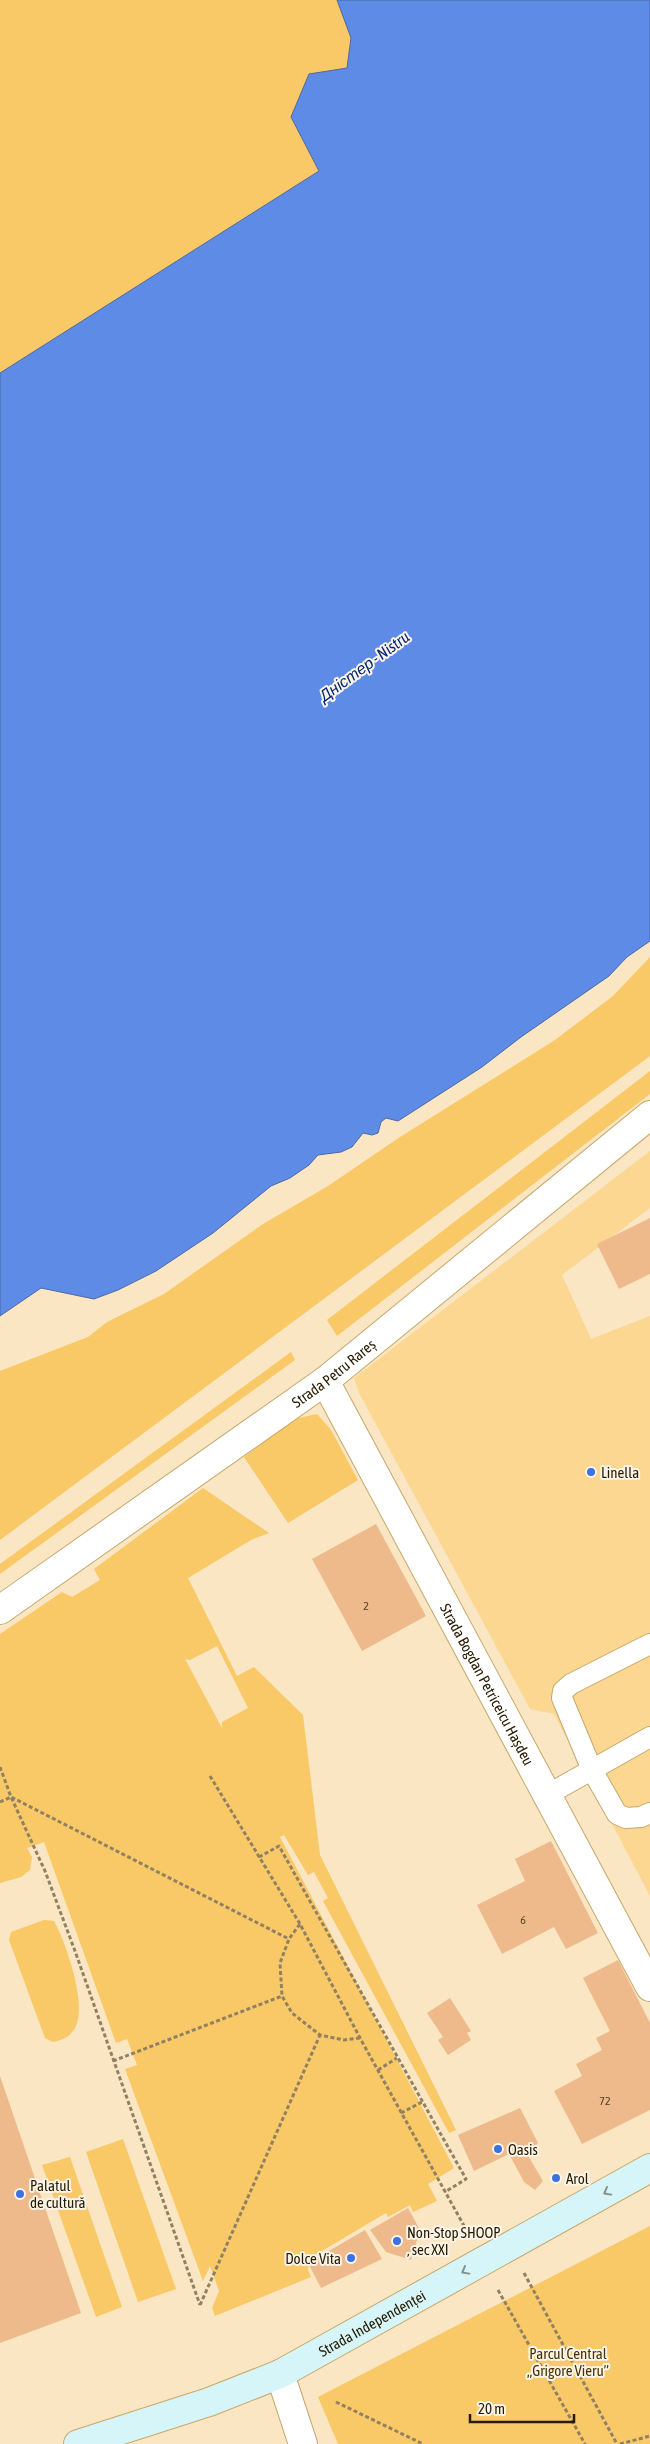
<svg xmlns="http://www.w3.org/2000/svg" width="650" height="2444" font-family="'Asap Condensed',sans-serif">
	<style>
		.built { fill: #fbd791 }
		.green { fill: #f9c867; fill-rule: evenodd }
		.water { fill: #5d8be6; stroke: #4d69a2 }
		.building { fill: #eeba8b }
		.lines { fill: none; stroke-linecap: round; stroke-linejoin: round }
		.service-casing { stroke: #c7a86c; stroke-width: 22 }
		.minor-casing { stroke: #c7a86c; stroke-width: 30 }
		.secondary-casing { stroke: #c7a86c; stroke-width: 30 }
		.path { stroke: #918163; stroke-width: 3; stroke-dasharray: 4 2.5; stroke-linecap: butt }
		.service { stroke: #fff; stroke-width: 20 }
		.minor { stroke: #fff; stroke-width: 28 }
		.secondary { stroke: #d6f5f8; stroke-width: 28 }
		.oneway { stroke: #87938a }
		.poi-dot { fill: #3b71e0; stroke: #fbf5e9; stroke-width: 2 }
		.labels { text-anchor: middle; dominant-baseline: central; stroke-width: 4; stroke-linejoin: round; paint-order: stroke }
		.number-label { font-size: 12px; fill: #594325 }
		.street-label { font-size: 15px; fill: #271b03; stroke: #fbf5e9 }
		.poi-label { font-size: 15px; fill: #271b03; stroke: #fbf5e9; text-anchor: start }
		.park-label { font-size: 15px; fill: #483200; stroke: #fbf5e9 }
		.water-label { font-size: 16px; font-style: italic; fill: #032575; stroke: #fbf5e9 }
	</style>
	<rect width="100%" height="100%" fill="#fae6c2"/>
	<path class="built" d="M 650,1151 L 650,1208 L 562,1275 L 591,1339 L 650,1316 L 650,1896 L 554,1714 L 530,1709 L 359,1393 L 354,1378 Z"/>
	<g class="green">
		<path d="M 0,0 L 337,0 L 351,38 L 347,68 L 291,117 L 320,171 L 0,373 Z"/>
		<path d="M 650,957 L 650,1056 L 0,1540 L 0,1371 L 88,1337 L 107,1322 L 164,1294 L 263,1224 L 328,1186 L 400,1137 L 555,1040 L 613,996 Z"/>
		<path d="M 650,1071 L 650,1094 L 337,1336 L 327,1320 Z"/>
		<path d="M 291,1352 L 295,1360 L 0,1574 L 0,1564 Z"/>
		<path d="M 317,1414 L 331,1430 L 358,1480 L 288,1523 L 244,1457 L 294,1419 Z"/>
		<path d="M 203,1488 L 269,1533 L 251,1540 L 188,1578 L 237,1676 L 254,1667 L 303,1715 L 320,1855 L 456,2130 L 449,2133 L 323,1901 L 328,1898 L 314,1872 L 308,1875 L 284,1835 L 280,1837 L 454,2168 L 428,2184 L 437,2201 L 413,2212 L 410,2205 L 388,2217 L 386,2213 L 310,2258 L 308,2270 L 311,2277 L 215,2316 L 212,2308 L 219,2291 L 210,2266 L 203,2281 L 125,2069 L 137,2065 L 127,2039 L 116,2043 L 44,1842 L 27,1848 L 32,1857 L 30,1870 L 21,1877 L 0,1883 L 0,1634 L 62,1592 L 72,1597 L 100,1580 L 94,1569 ZM 217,1646 L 248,1708 L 222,1722 L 222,1728 L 185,1659 L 190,1660 Z"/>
		<path d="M 44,1920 L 54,1921 C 66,1943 90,2010 73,2031 C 68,2038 61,2040 53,2042 L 45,2038 L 9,1940 L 11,1932 Z"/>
		<path d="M 123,2139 L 176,2289 L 138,2302 L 86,2152 Z"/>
		<path d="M 70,2157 L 122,2307 L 96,2317 L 42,2165 Z"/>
		<path d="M 650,2226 L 650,2444 L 338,2444 L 318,2397 Z"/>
	</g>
	<path class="water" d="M 337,0 L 650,0 L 650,941 L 627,957 L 609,976 L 521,1037 L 482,1067 L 398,1121 L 386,1118 L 381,1122 L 378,1133 L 372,1135 L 363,1133 L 352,1147 L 341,1152 L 318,1155 L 309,1165 L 290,1178 L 271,1186 L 213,1233 L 156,1271 L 118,1290 L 94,1299 L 41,1288 L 0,1316 L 0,373 L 319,171 L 291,117 L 309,74 L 347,68 L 351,38 Z"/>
	<g class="building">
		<path d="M 650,1218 L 650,1274 L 619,1289 L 597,1244 Z"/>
		<path d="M 376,1524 L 426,1616 L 362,1651 L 312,1559 Z"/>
		<path d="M 551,1841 L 598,1933 L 566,1949 L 554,1927 L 502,1954 L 477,1905 L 525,1881 L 515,1859 Z"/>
		<path d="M 618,1960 L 650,2023 L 650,2110 L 582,2144 L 554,2091 L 582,2076 L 576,2064 L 602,2050 L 596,2038 L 610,2031 L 583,1978 Z"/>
		<path d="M 450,1998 L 471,2031 L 467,2033 L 471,2040 L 448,2055 L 438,2040 L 443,2037 L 427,2013 Z"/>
		<path d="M 0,2076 L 81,2313 L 0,2343 Z"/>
		<path d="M 520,2108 L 538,2143 L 527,2154 L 543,2181 L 535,2190 L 524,2182 L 509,2154 L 474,2171 L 458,2135 Z"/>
		<path d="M 408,2208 L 420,2230 L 411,2260 L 386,2252 L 370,2230 Z"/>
		<path d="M 365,2230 L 382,2259 L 321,2288 L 308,2263 Z"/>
	</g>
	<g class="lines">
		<g class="service-casing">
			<g id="service">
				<path d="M 650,1644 L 571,1684 L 563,1691 L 562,1698 L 592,1770 L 617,1814 L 626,1818 L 641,1817 L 650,1813"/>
				<path d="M 547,1795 L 650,1737"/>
			</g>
		</g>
		<g class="minor-casing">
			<g id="minor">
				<path id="s1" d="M 325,1381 L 650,1987"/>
				<path id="s2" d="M 0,1610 L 325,1381 L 650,1115"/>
				<path d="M 280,2374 L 303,2444"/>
			</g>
		</g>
		<g class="secondary-casing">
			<g id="secondary">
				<path id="s3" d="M 78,2444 L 209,2402 L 280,2374 L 650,2168"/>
			</g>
		</g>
		<g class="path">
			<path d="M 0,1767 L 11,1797 L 289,1939"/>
			<path d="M 210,1776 L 300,1924"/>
			<path d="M 0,1802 L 11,1797 L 45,1871 L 75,1951 L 200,2305"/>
			<path d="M 259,1857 L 279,1846 L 466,2179 L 445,2192"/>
			<path d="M 360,2038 L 344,2040 L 320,2035 L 292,2013 L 282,1996 L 280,1963 L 289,1939 L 300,1924 L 360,2038 L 468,2233"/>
			<path d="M 113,2061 L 282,1996"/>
			<path d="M 378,2070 L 397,2058"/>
			<path d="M 401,2113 L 422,2102"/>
			<path d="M 524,2273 L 617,2444"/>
			<path d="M 498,2290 L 585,2444"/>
			<path d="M 200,2305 L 320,2035"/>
			<path d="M 336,2402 L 423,2444"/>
			<path d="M 620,2444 L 650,2436"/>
		</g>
		<use href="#service" class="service"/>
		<use href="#minor" class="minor"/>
		<use href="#secondary" class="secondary"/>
	</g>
	<defs><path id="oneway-chevron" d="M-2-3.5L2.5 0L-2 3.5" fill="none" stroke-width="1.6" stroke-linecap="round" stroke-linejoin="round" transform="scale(1.25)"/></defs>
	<g class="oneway">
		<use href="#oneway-chevron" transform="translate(607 2192) rotate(151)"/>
		<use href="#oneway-chevron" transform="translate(465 2271) rotate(151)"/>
	</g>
	<g class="poi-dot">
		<circle cx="591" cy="1472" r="5"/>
		<circle cx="498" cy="2149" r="5"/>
		<circle cx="556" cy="2178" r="5"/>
		<circle cx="20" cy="2194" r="5"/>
		<circle cx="397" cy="2241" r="5"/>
		<circle cx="351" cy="2258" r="5"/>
	</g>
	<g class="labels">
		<g class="number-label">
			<text x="366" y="1606">2</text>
			<text x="523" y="1920">6</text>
			<text x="605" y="2101">72</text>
		</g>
		<g class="street-label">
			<text stroke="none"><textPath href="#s2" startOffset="409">Strada Petru Rareș</textPath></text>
			<text stroke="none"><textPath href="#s1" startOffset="344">Strada Bogdan Petriceicu Hașdeu</textPath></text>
			<text stroke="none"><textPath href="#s3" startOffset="319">Strada Independenței</textPath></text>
		</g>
		<g class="poi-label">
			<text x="601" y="1472">Linella</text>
			<text x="508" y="2149">Oasis</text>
			<text x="566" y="2178">Arol</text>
			<text x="30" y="2185">Palatul<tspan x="30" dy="17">de cultură</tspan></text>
			<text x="407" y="2232">Non-Stop SHOOP<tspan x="407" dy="17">, sec XXI</tspan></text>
			<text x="341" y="2258" text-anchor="end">Dolce Vita</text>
		</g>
		<g class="park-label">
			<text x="568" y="2353">Parcul Central<tspan x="568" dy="17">„Grigore Vieru”</tspan></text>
		</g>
		<g class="water-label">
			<text transform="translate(364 666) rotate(-36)">Дністер - Nistru</text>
		</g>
	</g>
	<path d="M470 2414v8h104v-8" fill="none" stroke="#271b03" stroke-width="2.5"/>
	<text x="478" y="2414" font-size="15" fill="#271b03" stroke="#fbf5e9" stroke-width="4" paint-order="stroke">20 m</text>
</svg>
